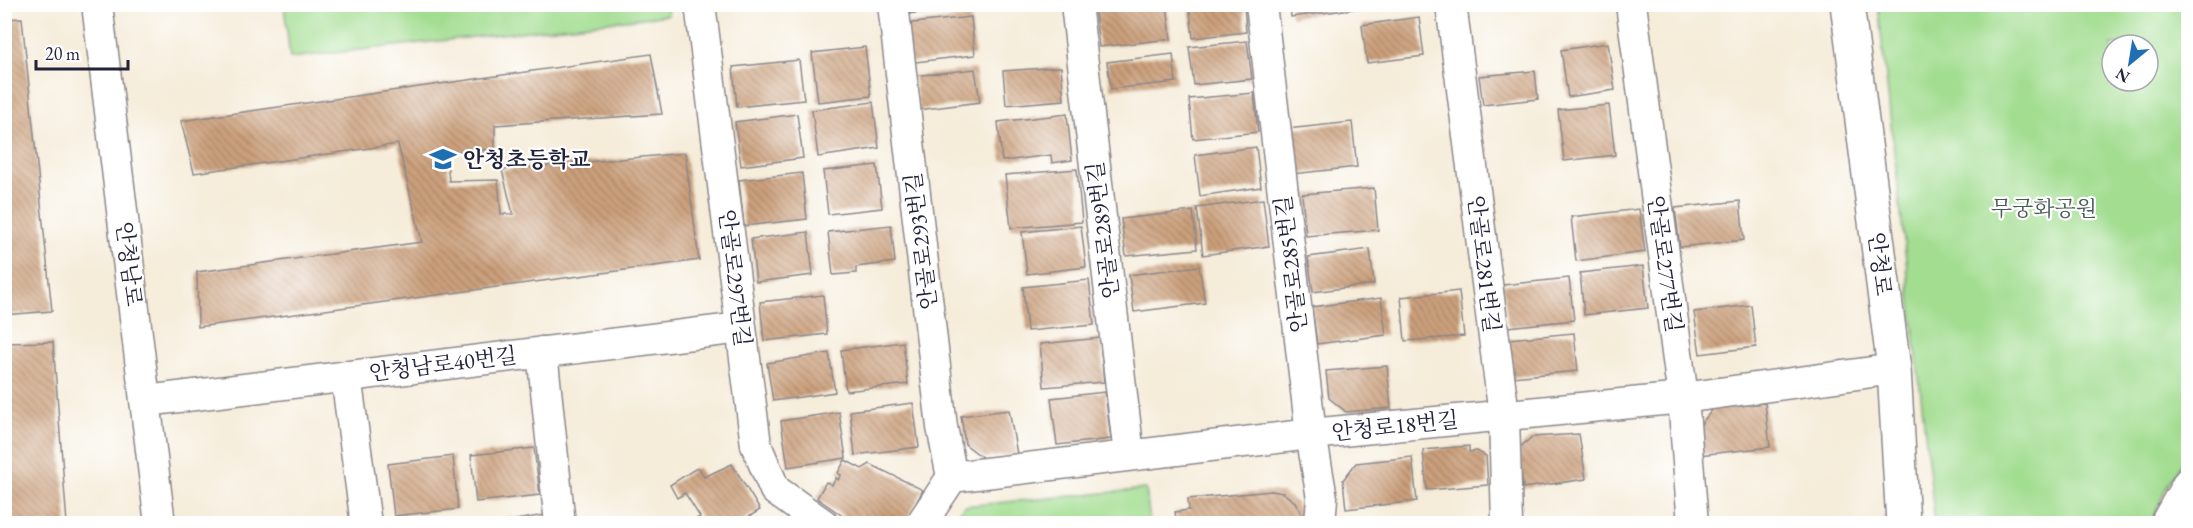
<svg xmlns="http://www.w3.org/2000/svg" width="2193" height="528" font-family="'EB Garamond','Noto Serif KR',serif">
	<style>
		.green { fill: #a2dd90; stroke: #628066; stroke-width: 1.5; fill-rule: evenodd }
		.building { fill: url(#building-back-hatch) }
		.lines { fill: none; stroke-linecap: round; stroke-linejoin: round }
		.street-casing { stroke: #8c878a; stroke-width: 33 }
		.secondary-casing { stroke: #8c878a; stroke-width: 36 }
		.street { stroke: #fff; stroke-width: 30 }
		.secondary { stroke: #fff; stroke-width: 33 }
		.labels { text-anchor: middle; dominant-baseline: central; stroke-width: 4.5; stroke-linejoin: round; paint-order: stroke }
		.poi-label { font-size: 22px; font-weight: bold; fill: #22223b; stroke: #fff; text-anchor: start }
		.park-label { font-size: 22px; fill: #485a54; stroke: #fff }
		.street-label { font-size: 22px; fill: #22223b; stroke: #fff }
	</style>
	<defs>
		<pattern id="building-back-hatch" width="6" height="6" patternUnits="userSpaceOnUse" patternTransform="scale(1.5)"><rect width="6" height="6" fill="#cca07b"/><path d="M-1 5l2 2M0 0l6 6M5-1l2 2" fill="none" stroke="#a58266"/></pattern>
	</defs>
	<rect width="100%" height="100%" fill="#fff"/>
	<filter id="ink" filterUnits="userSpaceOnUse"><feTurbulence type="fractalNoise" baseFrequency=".0167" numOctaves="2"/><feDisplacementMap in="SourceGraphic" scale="12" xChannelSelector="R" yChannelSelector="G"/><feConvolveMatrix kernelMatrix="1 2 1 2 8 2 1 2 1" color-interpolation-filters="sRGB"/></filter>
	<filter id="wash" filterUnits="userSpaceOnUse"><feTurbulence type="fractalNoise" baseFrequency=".008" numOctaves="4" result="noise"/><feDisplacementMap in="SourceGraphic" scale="24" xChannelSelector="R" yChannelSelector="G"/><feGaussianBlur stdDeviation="1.35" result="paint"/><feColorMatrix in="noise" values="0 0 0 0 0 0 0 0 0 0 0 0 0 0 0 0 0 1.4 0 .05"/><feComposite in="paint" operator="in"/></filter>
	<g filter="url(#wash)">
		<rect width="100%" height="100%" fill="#f5ecd9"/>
		<g class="green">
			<path d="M 667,4 L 668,15 L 290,58 L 284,5 Z"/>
			<path d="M 1878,5 L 2188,5 L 2188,454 L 2167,486 L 2151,523 L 1935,523 ZM 2112,45 L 2148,45 L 2148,81 L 2112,81 Z"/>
			<path d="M 1146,489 L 1150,523 L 952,523 L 964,506 Z"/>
		</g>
		<g id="blocks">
			<g class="building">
				<path d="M 906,4 L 966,4 L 967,8 L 907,14 Z"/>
				<path d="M 1094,4 L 1167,4 L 1171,39 L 1099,47 Z"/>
				<path d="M 1189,4 L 1244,4 L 1246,32 L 1193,38 Z"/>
				<path d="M 1290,4 L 1353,4 L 1353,9 L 1291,17 Z"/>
				<path d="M 971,17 L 975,55 L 907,63 L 903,24 Z"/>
				<path d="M 1419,17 L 1424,56 L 1367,63 L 1362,25 Z"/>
				<path d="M 22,18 L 52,311 L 4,315 L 4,19 Z"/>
				<path d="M 1247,41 L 1252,79 L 1194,85 L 1189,47 Z"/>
				<path d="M 1608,43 L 1615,90 L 1568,97 L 1561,50 Z"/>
				<path d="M 865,47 L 871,96 L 818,102 L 812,53 Z"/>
				<path d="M 651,54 L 662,114 L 495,125 L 495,149 L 446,152 L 449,181 L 498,180 L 501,214 L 513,214 L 502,170 L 685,153 L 699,260 L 198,327 L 197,272 L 422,242 L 398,144 L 194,173 L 181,121 Z"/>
				<path d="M 1173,54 L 1176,82 L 1111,89 L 1107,62 Z"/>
				<path d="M 799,60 L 804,100 L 737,107 L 733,67 Z"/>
				<path d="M 1061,67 L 1064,100 L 1006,105 L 1003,71 Z"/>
				<path d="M 975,69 L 980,102 L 918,110 L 914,76 Z"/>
				<path d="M 1535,71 L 1538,99 L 1483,105 L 1479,76 Z"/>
				<path d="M 1254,93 L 1258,132 L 1193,139 L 1189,99 Z"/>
				<path d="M 873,102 L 879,148 L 818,157 L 812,110 Z"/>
				<path d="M 1609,105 L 1615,155 L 1564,161 L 1558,110 Z"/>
				<path d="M 797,114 L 803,158 L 741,166 L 735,122 Z"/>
				<path d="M 1067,114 L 1072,160 L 1052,163 L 1051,155 L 1002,161 L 998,122 Z"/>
				<path d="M 1352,122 L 1357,167 L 1292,174 L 1287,129 Z"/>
				<path d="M 1256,147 L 1261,187 L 1200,196 L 1195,155 Z"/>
				<path d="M 877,165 L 882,208 L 828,214 L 823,171 Z"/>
				<path d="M 1077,169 L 1082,222 L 1011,228 L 1005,175 Z"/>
				<path d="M 802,173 L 807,219 L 744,226 L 739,180 Z"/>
				<path d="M 1374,188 L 1378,230 L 1306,236 L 1302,194 Z"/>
				<path d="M 1263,199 L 1269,246 L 1203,255 L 1197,208 Z"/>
				<path d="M 1740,201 L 1744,240 L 1680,247 L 1675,208 Z"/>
				<path d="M 1639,209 L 1645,252 L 1576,261 L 1571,217 Z"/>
				<path d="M 1193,211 L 1197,249 L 1126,256 L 1121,219 Z"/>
				<path d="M 891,225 L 895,262 L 856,267 L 856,273 L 833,275 L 828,232 Z"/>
				<path d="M 1081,226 L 1086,267 L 1027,274 L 1022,232 Z"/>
				<path d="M 808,232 L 813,275 L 756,282 L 751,239 Z"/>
				<path d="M 1370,249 L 1374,284 L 1313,292 L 1308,257 Z"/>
				<path d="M 1199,266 L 1205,303 L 1134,312 L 1129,275 Z"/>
				<path d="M 1643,266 L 1648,308 L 1584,315 L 1580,273 Z"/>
				<path d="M 1569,278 L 1574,320 L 1508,327 L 1503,285 Z"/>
				<path d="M 1089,280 L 1094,325 L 1027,331 L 1023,287 Z"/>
				<path d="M 1459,291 L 1464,336 L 1405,341 L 1401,297 Z"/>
				<path d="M 823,295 L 827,334 L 764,341 L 760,302 Z"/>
				<path d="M 1381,298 L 1386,335 L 1317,344 L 1312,307 Z"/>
				<path d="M 1751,305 L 1756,347 L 1700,354 L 1694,312 Z"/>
				<path d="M 1574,333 L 1578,371 L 1512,377 L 1508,339 Z"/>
				<path d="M 1100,338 L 1104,382 L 1044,387 L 1040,344 Z"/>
				<path d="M 53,342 L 67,524 L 7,524 L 4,343 Z"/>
				<path d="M 903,342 L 908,384 L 846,391 L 841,350 Z"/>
				<path d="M 829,353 L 835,392 L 773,401 L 767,363 Z"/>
				<path d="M 1387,366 L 1391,408 L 1346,412 L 1329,398 L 1326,371 Z"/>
				<path d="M 1105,392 L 1111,439 L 1057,445 L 1051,398 Z"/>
				<path d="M 913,403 L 919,447 L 855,455 L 850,411 Z"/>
				<path d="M 1765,403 L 1770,447 L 1699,455 L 1696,430 L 1713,409 Z"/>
				<path d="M 1009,410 L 1017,454 L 983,458 L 965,444 L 961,416 Z"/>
				<path d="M 839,412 L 846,458 L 788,467 L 781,421 Z"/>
				<path d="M 1579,434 L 1586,479 L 1523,488 L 1519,448 L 1532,437 Z"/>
				<path d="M 1469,446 L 1469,452 L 1477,451 L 1486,456 L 1488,485 L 1427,490 L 1423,450 Z"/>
				<path d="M 534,448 L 540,495 L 476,502 L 471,455 Z"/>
				<path d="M 453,456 L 458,509 L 394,516 L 388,464 Z"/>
				<path d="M 1412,457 L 1417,501 L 1346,509 L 1343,480 L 1356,463 Z"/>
				<path d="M 845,460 L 862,469 L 870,464 L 923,490 L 905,524 L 854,524 L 817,498 L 826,482 L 832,485 L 836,478 L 838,480 L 841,475 L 838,473 Z"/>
				<path d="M 732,464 L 760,510 L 737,524 L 696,524 L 694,520 L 700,517 L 685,493 L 677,498 L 670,485 L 698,467 L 704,477 Z"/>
				<path d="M 1272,491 L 1283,493 L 1295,502 L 1301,513 L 1302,524 L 1177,524 L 1175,512 L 1189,510 L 1188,499 Z"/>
				<path d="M 544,515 L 546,524 L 505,524 L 505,522 Z"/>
			</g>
		</g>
	</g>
	<g filter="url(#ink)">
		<use href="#blocks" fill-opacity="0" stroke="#8c878a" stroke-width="1.5"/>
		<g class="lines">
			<g class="street-casing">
				<g id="street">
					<path d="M 97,4 L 160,524"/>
					<path d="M 700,4 L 756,445 L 775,490 L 823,524"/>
					<path d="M 893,4 L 942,427 L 952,477"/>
					<path d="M 1076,4 L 1129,455"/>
					<path d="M 1261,4 L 1311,434 L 1322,498 L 1320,524"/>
					<path d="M 1451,4 L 1504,415 L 1507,524"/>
					<path d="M 1631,4 L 1683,398 L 1693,524"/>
					<path d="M 542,352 L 560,524"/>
					<path d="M 346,376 L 366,524"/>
					<path d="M 146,401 L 741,328"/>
					<path d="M 921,524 L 952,477 L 1311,434 L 1683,398 L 1894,369"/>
					<path d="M 2165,524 L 2188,483"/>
				</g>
			</g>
			<g class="secondary-casing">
				<path id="secondary" d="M 1847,4 L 1894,369 L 1903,524"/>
			</g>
			<use href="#street" class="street"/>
			<use href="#secondary" class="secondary"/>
		</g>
	</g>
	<defs>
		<g id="school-bare" transform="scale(2.07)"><path d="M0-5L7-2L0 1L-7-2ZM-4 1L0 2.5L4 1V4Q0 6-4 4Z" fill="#1f6fb2" stroke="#fff" stroke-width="2.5" paint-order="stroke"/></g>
	</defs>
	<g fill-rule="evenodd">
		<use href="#school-bare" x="443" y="159"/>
	</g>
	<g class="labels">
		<g class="poi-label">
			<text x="463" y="159">안청초등학교</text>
		</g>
		<g class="park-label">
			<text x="2044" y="208">무궁화공원</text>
		</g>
		<g class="street-label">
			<text transform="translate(1103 230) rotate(-97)">안골로289번길</text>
			<text transform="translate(921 241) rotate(-97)">안골로293번길</text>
			<text transform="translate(129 264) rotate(83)">안청남로</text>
			<text transform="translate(1291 264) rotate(-97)">안골로285번길</text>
			<text transform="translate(1484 264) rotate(83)">안골로281번길</text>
			<text transform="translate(1665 264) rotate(82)">안골로277번길</text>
			<text transform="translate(1880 264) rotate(83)">안청로</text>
			<text transform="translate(735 278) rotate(83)">안골로297번길</text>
			<text transform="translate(443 364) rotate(-7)">안청남로40번길</text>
			<text transform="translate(1395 426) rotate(-6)">안청로18번길</text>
		</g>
	</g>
	<rect width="2193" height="528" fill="none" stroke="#fff" stroke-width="24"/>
	<g transform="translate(2130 63) rotate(210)"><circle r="28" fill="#ffffff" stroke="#a7a7b1" stroke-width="1.5"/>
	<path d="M0-4.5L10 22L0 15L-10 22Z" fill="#1f6fb2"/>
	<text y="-9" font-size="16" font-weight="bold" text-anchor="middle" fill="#22223b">N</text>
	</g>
	<path d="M36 60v9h92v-9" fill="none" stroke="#22223b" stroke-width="3"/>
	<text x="45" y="60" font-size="18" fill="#22223b" stroke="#ffffff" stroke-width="4.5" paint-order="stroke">20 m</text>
</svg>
